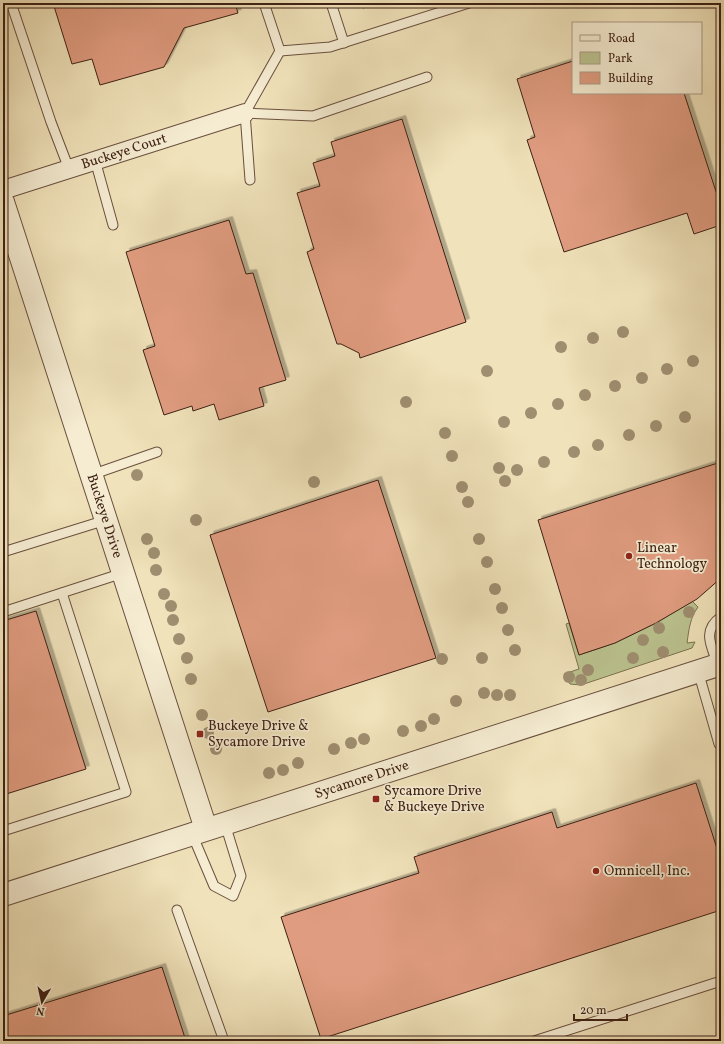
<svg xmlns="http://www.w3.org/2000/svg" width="724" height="1044" font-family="Vollkorn,serif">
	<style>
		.green { fill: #bbc38f; stroke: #7c7252 }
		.building { fill: #e09c80; stroke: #3e2014; filter: url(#shadow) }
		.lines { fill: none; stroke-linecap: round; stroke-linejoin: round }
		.service-casing { stroke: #6a503e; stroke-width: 11 }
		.minor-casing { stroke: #6a503e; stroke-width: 20 }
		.tertiary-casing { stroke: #6a503e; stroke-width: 24 }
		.service { stroke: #f5ecd2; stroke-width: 9 }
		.minor { stroke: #f5ecd2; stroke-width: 18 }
		.tertiary { stroke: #f5ecd2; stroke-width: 22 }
		.tree { fill: #9f8e70 }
		.poi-dot { fill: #8f2418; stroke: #f5ecd2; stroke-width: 1.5 }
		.labels { text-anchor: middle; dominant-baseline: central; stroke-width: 3.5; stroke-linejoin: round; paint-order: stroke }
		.street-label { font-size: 14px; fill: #3e2014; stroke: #f5ecd2 }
		.poi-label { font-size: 14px; fill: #3e2014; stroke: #f5ecd2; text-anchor: start }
	</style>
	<defs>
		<filter id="shadow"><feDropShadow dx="3.5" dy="-3.5" stdDeviation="0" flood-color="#0004"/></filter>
	</defs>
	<rect width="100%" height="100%" fill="#f0e2ba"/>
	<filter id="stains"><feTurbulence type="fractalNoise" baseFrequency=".005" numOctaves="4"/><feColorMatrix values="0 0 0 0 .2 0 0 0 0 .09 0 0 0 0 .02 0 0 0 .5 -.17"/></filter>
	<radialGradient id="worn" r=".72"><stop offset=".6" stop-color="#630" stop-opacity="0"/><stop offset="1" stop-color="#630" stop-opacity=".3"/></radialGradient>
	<path class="green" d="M 692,601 L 698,607 C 690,618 689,629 687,643 L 695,642 L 692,648 L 581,685 L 570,684 L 564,674 L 579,669 L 566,624 L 569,623 L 579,655 L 615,643 L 656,623 Z"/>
	<g class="building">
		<path d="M 53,3 L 235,3 L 238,13 L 184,28 L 164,67 L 100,85 L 92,59 L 72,64 Z"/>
		<path d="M 362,3 L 378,3 L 363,8 Z"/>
		<path d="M 573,61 L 573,93 L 684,93 L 721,207 L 721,225 L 694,234 L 687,213 L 564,252 L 527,140 L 535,137 L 517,79 Z"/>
		<path d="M 402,119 L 466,322 L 360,358 L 359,353 L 341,344 L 337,344 L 307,252 L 314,249 L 297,193 L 320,186 L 313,163 L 335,156 L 331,142 Z"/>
		<path d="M 229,220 L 246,274 L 253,273 L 286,380 L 259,388 L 264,406 L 219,420 L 214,404 L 193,411 L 192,406 L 164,415 L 143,350 L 155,346 L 126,252 Z"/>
		<path d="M 721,462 L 721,578 L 697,599 L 656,623 L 615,643 L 579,655 L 538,520 Z"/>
		<path d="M 378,480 L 436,658 L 268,712 L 210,535 Z"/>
		<path d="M 36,611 L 86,769 L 3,795 L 3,621 Z"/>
		<path d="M 696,783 L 721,861 L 721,910 L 321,1039 L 281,917 L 419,873 L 414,857 L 552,812 L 557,828 Z"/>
		<path d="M 162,967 L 186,1041 L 3,1041 L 3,1016 Z"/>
	</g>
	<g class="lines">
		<g class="service-casing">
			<g id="service">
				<path d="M 11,3 L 51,122 L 69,169"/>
				<path d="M 331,3 L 344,43"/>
				<path d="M 280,51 L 330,47 L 469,3"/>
				<path d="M 245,113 L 313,116 L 427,77"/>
				<path d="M 95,160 L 113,225"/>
				<path d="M 250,180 L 245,113 L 280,51 L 264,3"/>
				<path d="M 91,475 L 157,452"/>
				<path d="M 3,552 L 106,520"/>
				<path d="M 3,612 L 123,573"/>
				<path d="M 718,665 C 712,647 701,631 721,617"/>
				<path d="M 698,671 L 719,744"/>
				<path d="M 3,831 L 126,792 L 62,593"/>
				<path d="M 192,834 L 214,886 L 233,896 L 241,876 L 225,824"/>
				<path d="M 177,910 L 224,1041"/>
				<path d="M 534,1041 L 721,981"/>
			</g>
		</g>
		<g class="minor-casing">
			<g id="minor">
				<path id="s1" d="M 3,190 L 245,113"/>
			</g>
		</g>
		<g class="tertiary-casing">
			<g id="tertiary">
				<path id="s2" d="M 3,202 L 206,829"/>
				<path id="s3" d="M 3,895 L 721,664"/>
			</g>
		</g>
		<use href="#service" class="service"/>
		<use href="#minor" class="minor"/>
		<use href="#tertiary" class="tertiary"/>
	</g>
	<g class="tree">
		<circle cx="623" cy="332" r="6"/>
		<circle cx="593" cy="338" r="6"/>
		<circle cx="561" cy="347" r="6"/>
		<circle cx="693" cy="361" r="6"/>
		<circle cx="667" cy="369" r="6"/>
		<circle cx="487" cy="371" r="6"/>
		<circle cx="642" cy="378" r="6"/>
		<circle cx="615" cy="386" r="6"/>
		<circle cx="585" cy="395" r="6"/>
		<circle cx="406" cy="402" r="6"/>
		<circle cx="558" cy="404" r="6"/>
		<circle cx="531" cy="413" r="6"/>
		<circle cx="685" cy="417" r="6"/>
		<circle cx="504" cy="422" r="6"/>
		<circle cx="656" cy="426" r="6"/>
		<circle cx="445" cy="433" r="6"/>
		<circle cx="629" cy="435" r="6"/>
		<circle cx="598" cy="445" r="6"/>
		<circle cx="574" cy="452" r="6"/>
		<circle cx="452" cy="456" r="6"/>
		<circle cx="544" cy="462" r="6"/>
		<circle cx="499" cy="468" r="6"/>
		<circle cx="517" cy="470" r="6"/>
		<circle cx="137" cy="475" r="6"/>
		<circle cx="505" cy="481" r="6"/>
		<circle cx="314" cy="482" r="6"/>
		<circle cx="462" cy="487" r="6"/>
		<circle cx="468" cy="502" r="6"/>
		<circle cx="196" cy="520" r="6"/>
		<circle cx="147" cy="539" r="6"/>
		<circle cx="479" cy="539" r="6"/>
		<circle cx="154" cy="553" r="6"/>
		<circle cx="487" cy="562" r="6"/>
		<circle cx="156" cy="570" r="6"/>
		<circle cx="495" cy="589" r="6"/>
		<circle cx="164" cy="594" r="6"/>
		<circle cx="171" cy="606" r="6"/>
		<circle cx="502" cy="608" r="6"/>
		<circle cx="689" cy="612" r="6"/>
		<circle cx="173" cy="620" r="6"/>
		<circle cx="659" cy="628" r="6"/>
		<circle cx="508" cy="630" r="6"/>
		<circle cx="179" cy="639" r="6"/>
		<circle cx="643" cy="640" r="6"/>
		<circle cx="515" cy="650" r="6"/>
		<circle cx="663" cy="652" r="6"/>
		<circle cx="187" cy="658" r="6"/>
		<circle cx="482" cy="658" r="6"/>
		<circle cx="633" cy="658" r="6"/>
		<circle cx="442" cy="659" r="6"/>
		<circle cx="588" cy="670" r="6"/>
		<circle cx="569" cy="677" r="6"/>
		<circle cx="191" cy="679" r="6"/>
		<circle cx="581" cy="680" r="6"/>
		<circle cx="484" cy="693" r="6"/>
		<circle cx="497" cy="695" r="6"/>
		<circle cx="510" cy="695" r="6"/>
		<circle cx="456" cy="701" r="6"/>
		<circle cx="202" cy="715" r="6"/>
		<circle cx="434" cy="719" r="6"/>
		<circle cx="421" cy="726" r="6"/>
		<circle cx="403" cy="731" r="6"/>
		<circle cx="208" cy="733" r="6"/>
		<circle cx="364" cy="739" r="6"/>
		<circle cx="351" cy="743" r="6"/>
		<circle cx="216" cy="749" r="6"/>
		<circle cx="334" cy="749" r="6"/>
		<circle cx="298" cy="763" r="6"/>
		<circle cx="283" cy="770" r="6"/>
		<circle cx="269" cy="773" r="6"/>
	</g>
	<g class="poi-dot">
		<circle cx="629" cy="556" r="4"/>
		<rect x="196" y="730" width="8" height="8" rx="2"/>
		<rect x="372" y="795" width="8" height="8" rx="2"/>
		<circle cx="596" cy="871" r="4"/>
	</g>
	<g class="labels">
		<g class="street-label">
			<text stroke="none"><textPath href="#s1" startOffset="127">Buckeye Court</textPath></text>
			<text stroke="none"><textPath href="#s2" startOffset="330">Buckeye Drive</textPath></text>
			<text stroke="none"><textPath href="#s3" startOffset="377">Sycamore Drive</textPath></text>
		</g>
		<g class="poi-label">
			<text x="637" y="548">Linear<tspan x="637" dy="16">Technology</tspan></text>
			<text x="208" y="726">Buckeye Drive &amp;<tspan x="208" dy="16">Sycamore Drive</tspan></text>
			<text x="384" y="791">Sycamore Drive<tspan x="384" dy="16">&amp; Buckeye Drive</tspan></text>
			<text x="604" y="871">Omnicell, Inc.</text>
		</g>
	</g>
	<rect width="724" height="1044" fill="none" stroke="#f0e2ba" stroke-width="16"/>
	<rect x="4" y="4" width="716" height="1036" fill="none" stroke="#3e2014" stroke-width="2"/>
	<rect x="8" y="8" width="708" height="1028" fill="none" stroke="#3e2014"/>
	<rect x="572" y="22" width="130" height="72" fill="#f5ecd2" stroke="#ac9a86"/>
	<rect x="580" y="35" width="20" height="6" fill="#f5ecd2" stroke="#ac9a86"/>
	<text x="608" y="42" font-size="12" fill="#3e2014">Road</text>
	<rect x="580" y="52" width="20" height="12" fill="#bbc38f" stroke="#ac9a86"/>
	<text x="608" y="62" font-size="12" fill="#3e2014">Park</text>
	<rect x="580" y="72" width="20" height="12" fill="#e09c80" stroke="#ac9a86"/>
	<text x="608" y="82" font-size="12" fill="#3e2014">Building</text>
	<g transform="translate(42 1002) rotate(189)" stroke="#f5ecd2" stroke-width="3" paint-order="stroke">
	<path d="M0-3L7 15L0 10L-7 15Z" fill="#3e2014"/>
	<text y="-6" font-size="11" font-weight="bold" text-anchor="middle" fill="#3e2014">N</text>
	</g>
	<path d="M574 1014v6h53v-6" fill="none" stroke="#3e2014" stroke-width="2"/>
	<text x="580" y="1014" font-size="12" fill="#3e2014" stroke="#f5ecd2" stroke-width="3" paint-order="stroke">20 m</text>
	<rect width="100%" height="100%" filter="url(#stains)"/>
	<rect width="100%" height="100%" fill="url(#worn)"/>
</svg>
